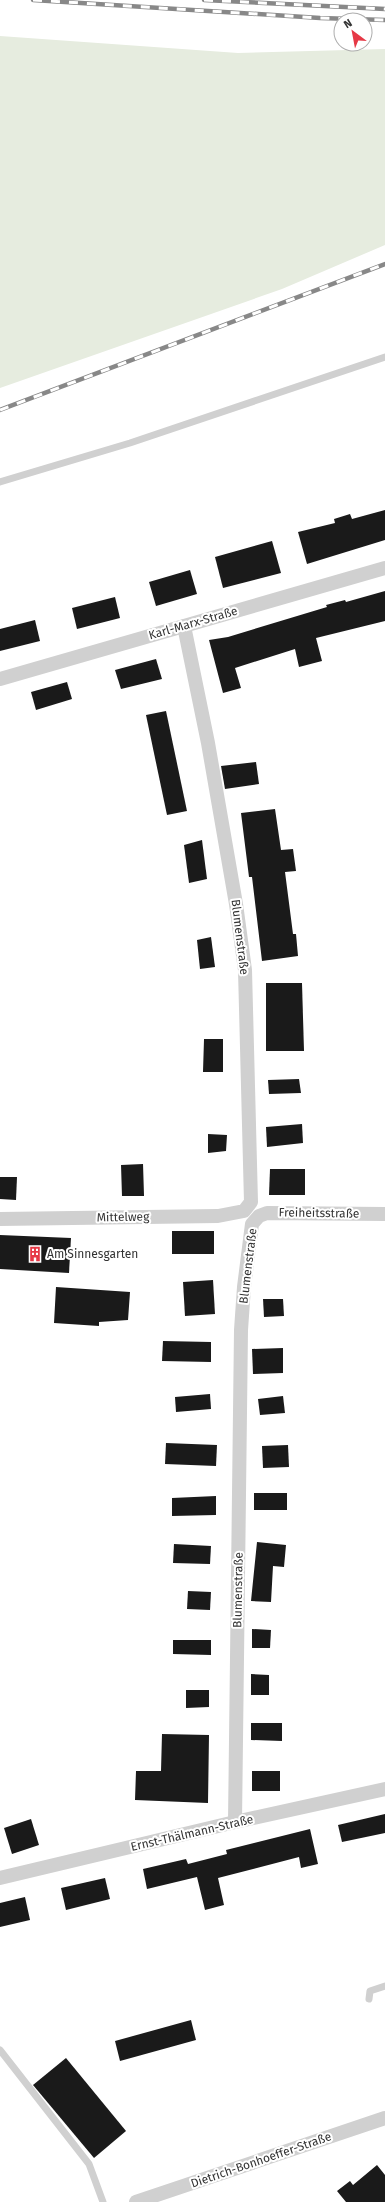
<svg xmlns="http://www.w3.org/2000/svg" width="385" height="2202" font-family="'Fira Sans',sans-serif">
	<style>
		.green { fill: #e6ecdf }
		.building { fill: #1a1a1a }
		.lines { fill: none; stroke-linecap: round; stroke-linejoin: round }
		.lane { stroke: #d0d0d0; stroke-width: 7 }
		.street { stroke: #d0d0d0; stroke-width: 14 }
		.rail-casing { stroke: #888; stroke-width: 4.5 }
		.rail { stroke: #fff; stroke-width: 3; stroke-dasharray: 9; stroke-linecap: butt }
		.labels { text-anchor: middle; dominant-baseline: central; stroke-width: 4; stroke-linejoin: round; paint-order: stroke }
		.street-label { font-size: 12px; fill: #333; stroke: #fff }
		.poi-label { font-size: 12px; fill: #333; stroke: #fff; text-anchor: start }
	</style>
	<rect width="100%" height="100%" fill="#fff"/>
	<path class="green" d="M 0,36 L 238,53 L 385,49 L 385,245 L 282,289 L 0,388 Z"/>
	<g class="building">
		<path d="M 385,510 L 385,540 L 307,564 L 298,532 L 335,523 L 334,519 L 350,514 L 352,519 Z"/>
		<path d="M 272,541 L 281,573 L 223,588 L 215,557 Z"/>
		<path d="M 190,570 L 197,594 L 156,606 L 149,582 Z"/>
		<path d="M 385,591 L 385,621 L 316,638 L 322,661 L 299,667 L 295,649 L 235,668 L 241,688 L 223,693 L 209,640 L 228,637 L 327,607 L 326,605 L 345,600 L 346,602 Z"/>
		<path d="M 115,597 L 120,618 L 77,629 L 72,608 Z"/>
		<path d="M 35,620 L 40,641 L 0,651 L 0,629 Z"/>
		<path d="M 156,659 L 162,679 L 121,689 L 115,670 Z"/>
		<path d="M 67,682 L 72,699 L 36,710 L 31,692 Z"/>
		<path d="M 166,711 L 187,811 L 167,815 L 146,715 Z"/>
		<path d="M 256,762 L 259,784 L 225,789 L 221,766 Z"/>
		<path d="M 275,809 L 281,850 L 293,849 L 296,871 L 285,872 L 293,934 L 296,934 L 298,956 L 262,961 L 252,877 L 249,877 L 241,813 Z"/>
		<path d="M 202,840 L 207,879 L 189,883 L 184,845 Z"/>
		<path d="M 211,937 L 215,967 L 200,969 L 197,940 Z"/>
		<path d="M 266,983 L 302,983 L 304,1051 L 266,1051 Z"/>
		<path d="M 204,1039 L 223,1039 L 223,1072 L 203,1072 Z"/>
		<path d="M 299,1079 L 301,1093 L 269,1094 L 268,1080 Z"/>
		<path d="M 302,1124 L 303,1143 L 267,1147 L 266,1127 Z"/>
		<path d="M 208,1134 L 227,1135 L 226,1151 L 208,1153 Z"/>
		<path d="M 143,1164 L 144,1196 L 122,1196 L 121,1165 Z"/>
		<path d="M 270,1169 L 305,1169 L 305,1195 L 269,1195 Z"/>
		<path d="M 0,1177 L 17,1177 L 16,1200 L 0,1199 Z"/>
		<rect x="172" y="1231" width="42" height="23"/>
		<path d="M 0,1235 L 71,1238 L 69,1273 L 0,1269 Z"/>
		<path d="M 213,1280 L 215,1314 L 185,1316 L 183,1282 Z"/>
		<path d="M 56,1287 L 130,1292 L 128,1320 L 99,1322 L 99,1326 L 54,1323 Z"/>
		<path d="M 263,1299 L 283,1299 L 284,1316 L 264,1317 Z"/>
		<path d="M 163,1341 L 211,1342 L 211,1362 L 162,1361 Z"/>
		<path d="M 283,1348 L 283,1373 L 253,1374 L 252,1349 Z"/>
		<path d="M 210,1394 L 211,1409 L 176,1412 L 175,1397 Z"/>
		<path d="M 283,1396 L 285,1413 L 260,1415 L 258,1399 Z"/>
		<path d="M 166,1443 L 217,1445 L 216,1466 L 165,1464 Z"/>
		<path d="M 288,1445 L 289,1467 L 263,1468 L 262,1446 Z"/>
		<rect x="254" y="1493" width="33" height="17"/>
		<path d="M 216,1496 L 216,1515 L 172,1516 L 172,1498 Z"/>
		<path d="M 257,1542 L 286,1545 L 284,1567 L 273,1566 L 271,1602 L 251,1601 Z"/>
		<path d="M 174,1544 L 211,1546 L 210,1564 L 173,1563 Z"/>
		<path d="M 188,1591 L 211,1592 L 210,1610 L 187,1609 Z"/>
		<path d="M 252,1629 L 271,1630 L 270,1648 L 252,1648 Z"/>
		<path d="M 173,1640 L 211,1640 L 211,1655 L 173,1654 Z"/>
		<path d="M 251,1674 L 269,1675 L 269,1695 L 251,1695 Z"/>
		<path d="M 186,1690 L 209,1690 L 209,1707 L 186,1708 Z"/>
		<path d="M 251,1723 L 282,1723 L 282,1741 L 251,1740 Z"/>
		<path d="M 162,1734 L 209,1735 L 208,1803 L 135,1800 L 136,1771 L 161,1771 Z"/>
		<rect x="252" y="1771" width="28" height="20"/>
		<path d="M 385,1814 L 385,1833 L 342,1842 L 338,1825 Z"/>
		<path d="M 31,1819 L 39,1845 L 12,1854 L 4,1828 Z"/>
		<path d="M 310,1829 L 318,1864 L 301,1868 L 299,1857 L 218,1878 L 224,1905 L 205,1910 L 197,1877 L 147,1889 L 143,1869 L 186,1859 L 188,1864 L 227,1854 L 226,1850 Z"/>
		<path d="M 105,1878 L 110,1899 L 66,1910 L 61,1888 Z"/>
		<path d="M 25,1897 L 30,1920 L 0,1927 L 0,1903 Z"/>
		<path d="M 191,2020 L 196,2040 L 120,2061 L 115,2041 Z"/>
		<path d="M 66,2058 L 126,2131 L 94,2158 L 33,2085 Z"/>
		<path d="M 377,2165 L 385,2175 L 385,2202 L 346,2202 L 337,2191 L 350,2181 L 353,2185 Z"/>
	</g>
	<g class="lines">
		<g class="lane">
			<path d="M 0,482 L 130,443 L 385,357"/>
			<path d="M 369,1999 L 370,1991 L 385,1986"/>
			<path d="M 0,2050 L 89,2164 L 103,2202"/>
		</g>
		<g class="street">
			<path d="M 0,679 L 385,568"/>
			<path d="M 0,1219 L 218,1216 L 244,1211 L 251,1202 L 245,970 L 236,904 L 208,743 L 184,626"/>
			<path d="M 235,1822 L 241,1330 L 244,1287 L 252,1224 L 259,1216 L 267,1213 L 385,1214"/>
			<path d="M 0,1878 L 235,1822 L 385,1789"/>
			<path d="M 136,2202 L 385,2118"/>
		</g>
		<g class="rail-casing">
			<g id="rail">
				<path d="M 33,0 L 320,18 L 385,20"/>
				<path d="M 204,0 L 385,9"/>
				<path d="M 0,410 L 385,264"/>
			</g>
		</g>
		<use href="#rail" class="rail"/>
	</g>
	<defs>
		<g id="building-bare" transform="scale(1.2)"><path d="M-4-6H4V6H1V3H-1V6H-4ZM-2.5-4.3h1.7v1.8h-1.7ZM.8-4.3h1.7v1.8H.8ZM-2.5-1h1.7V.8h-1.7ZM.8-1h1.7V.8H.8Z" fill="#e63946" stroke="#fff" stroke-width="2.5" paint-order="stroke"/></g>
	</defs>
	<g fill-rule="evenodd">
		<use href="#building-bare" x="35" y="1254"/>
	</g>
	<g class="labels">
		<g class="street-label">
			<text transform="translate(193 623) rotate(-16)">Karl-Marx-Straße</text>
			<text transform="translate(240 937) rotate(83)">Blumenstraße</text>
			<text transform="translate(319 1213) rotate(1)">Freiheitsstraße</text>
			<text transform="translate(123 1217) rotate(-1)">Mittelweg</text>
			<text transform="translate(248 1266) rotate(-83)">Blumenstraße</text>
			<text transform="translate(238 1590) rotate(-89)">Blumenstraße</text>
			<text transform="translate(192 1833) rotate(-13)">Ernst-Thälmann-Straße</text>
			<text transform="translate(261 2160) rotate(-19)">Dietrich-Bonhoeffer-Straße</text>
		</g>
		<g class="poi-label">
			<text x="47" y="1254">Am Sinnesgarten</text>
		</g>
	</g>
	<g transform="translate(353 32) rotate(328)"><circle r="19" fill="#ffffff" stroke="#adadad"/>
	<path d="M0-3L7 15L0 10L-7 15Z" fill="#e63946"/>
	<text y="-6" font-size="11" font-weight="bold" text-anchor="middle" fill="#333333">N</text>
	</g>
</svg>
